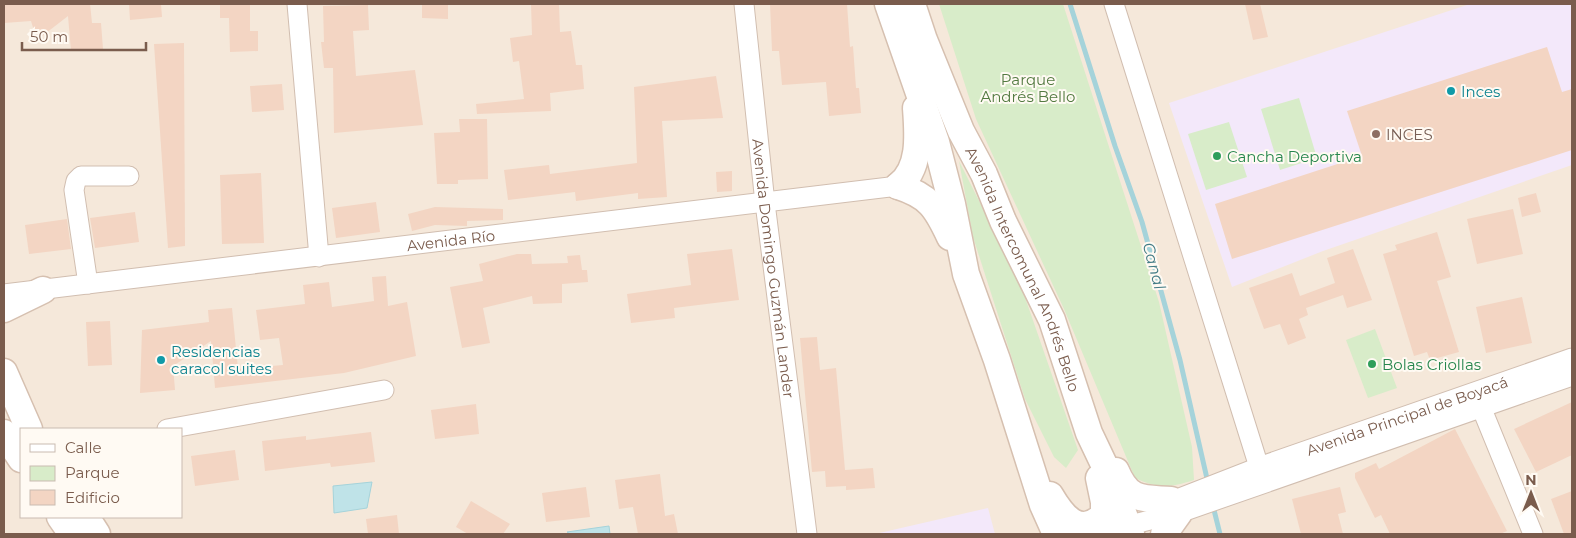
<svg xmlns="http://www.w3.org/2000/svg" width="1576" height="538" font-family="Montserrat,sans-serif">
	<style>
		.residential { fill: #f5e8da; fill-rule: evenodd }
		.education { fill: #f3e8fa }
		.green { fill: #d8ecc9 }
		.water { fill: #bfe3e8; stroke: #a5d3da }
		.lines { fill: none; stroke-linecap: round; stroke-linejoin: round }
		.stream { stroke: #a5d3da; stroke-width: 5 }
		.building { fill: #f3d5c3 }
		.street-casing { stroke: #d1beb0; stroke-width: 21 }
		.secondary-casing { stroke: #d6c0b0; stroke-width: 29 }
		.street { stroke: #fff; stroke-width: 19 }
		.secondary { stroke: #fff; stroke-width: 26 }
		.culture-dot { fill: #0f9aa8; stroke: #fffaf3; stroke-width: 2 }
		.education-dot { fill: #8d6e63; stroke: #fffaf3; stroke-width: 2 }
		.leisure-dot { fill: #2e9e5b; stroke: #fffaf3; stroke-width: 2 }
		.labels { text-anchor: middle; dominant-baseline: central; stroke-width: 4; stroke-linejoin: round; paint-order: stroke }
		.park-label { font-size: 15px; fill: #537a41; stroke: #fffaf3 }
		.culture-label { font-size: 15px; fill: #0d838f; stroke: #fffaf3; text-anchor: start }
		.education-label { font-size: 15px; fill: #785e54; stroke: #fffaf3; text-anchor: start }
		.leisure-label { font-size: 15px; fill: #27864d; stroke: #fffaf3; text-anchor: start }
		.street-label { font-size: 15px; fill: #7a5c4d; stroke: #fffaf3 }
		.water-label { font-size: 16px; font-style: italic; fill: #437c86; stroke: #fffaf3 }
	</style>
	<rect width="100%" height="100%" fill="#fdf6ec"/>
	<path class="residential" d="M 4,4 L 1572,4 L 1572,534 L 4,534 ZM 21,429 L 181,429 L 181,517 L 21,517 Z"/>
	<g class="education">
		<path d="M 1470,4 L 1572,4 L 1572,165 L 1323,251 L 1232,287 L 1169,103 Z"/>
		<path d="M 988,508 L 995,534 L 875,534 Z"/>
	</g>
	<g class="green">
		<path d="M 939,4 L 1063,4 L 1159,302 L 1192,447 L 1194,480 C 1169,488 1159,489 1135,478 L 1064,309 L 976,119 Z"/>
		<path d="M 1299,98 L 1317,158 L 1280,170 L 1261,109 Z"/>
		<path d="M 1229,122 L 1247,177 L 1206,190 L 1188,134 Z"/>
		<path d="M 959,161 L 1019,280 L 1078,450 L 1066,468 L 1054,457 L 1025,399 L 973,237 Z"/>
		<path d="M 1375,329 L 1397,388 L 1368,398 L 1346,340 Z"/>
	</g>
	<g class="water">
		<path d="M 372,482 L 367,508 L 334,513 L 333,486 Z"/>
		<path d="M 609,526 L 610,534 L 570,534 L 567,532 Z"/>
	</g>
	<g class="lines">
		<g class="stream">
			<path d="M 1070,4 L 1115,146 L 1142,222 L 1180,360 L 1208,483"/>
			<path d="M 1213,506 L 1220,534"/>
		</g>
	</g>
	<g class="building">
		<path d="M 4,4 L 90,4 L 92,23 L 101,23 L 103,49 L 71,51 L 68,16 L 37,40 L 31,21 L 4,23 Z"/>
		<path d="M 129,4 L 161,4 L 162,17 L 130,20 Z"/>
		<path d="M 220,4 L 250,4 L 250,31 L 258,31 L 258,51 L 230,52 L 229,18 L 220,18 Z"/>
		<path d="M 422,4 L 448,4 L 448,19 L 422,18 Z"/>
		<path d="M 531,4 L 559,4 L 560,32 L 571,31 L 576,65 L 582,65 L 584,89 L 550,93 L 551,111 L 477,114 L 476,104 L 524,99 L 519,61 L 513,62 L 510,38 L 532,35 Z"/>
		<path d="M 770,4 L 847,4 L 850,47 L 853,46 L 856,88 L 859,88 L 861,113 L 829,116 L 826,82 L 782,85 L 779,51 L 772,51 Z"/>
		<path d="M 1245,4 L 1260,4 L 1268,37 L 1253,40 Z"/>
		<path d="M 368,5 L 369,30 L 353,31 L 356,76 L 415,70 L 423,125 L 334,133 L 333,68 L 324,68 L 321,42 L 324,42 L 323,6 Z"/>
		<path d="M 184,43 L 185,246 L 168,248 L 154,44 Z"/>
		<path d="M 1547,47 L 1562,92 L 1572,89 L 1572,150 L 1232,259 L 1215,204 L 1362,156 L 1347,111 Z"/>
		<path d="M 716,76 L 723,118 L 662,121 L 667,197 L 638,199 L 638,193 L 576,201 L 575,192 L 508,200 L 504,170 L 549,165 L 550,174 L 637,163 L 634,87 Z"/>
		<path d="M 282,84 L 284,110 L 252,112 L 250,86 Z"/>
		<path d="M 459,119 L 487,119 L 488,179 L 458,180 L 458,184 L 437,184 L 434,133 L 460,132 Z"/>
		<path d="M 732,171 L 732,191 L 717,192 L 716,172 Z"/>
		<path d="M 261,173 L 264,243 L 222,244 L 220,175 Z"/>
		<path d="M 1536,193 L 1541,212 L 1522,217 L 1518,198 Z"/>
		<path d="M 376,202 L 380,232 L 336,238 L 332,208 Z"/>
		<path d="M 435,207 L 503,209 L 503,220 L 467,221 L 467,226 L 435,225 L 412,231 L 408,214 Z"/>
		<path d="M 1513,209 L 1523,254 L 1477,264 L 1467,219 Z"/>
		<path d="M 135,212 L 139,242 L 95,248 L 90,218 Z"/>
		<path d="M 67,219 L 71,249 L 29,254 L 25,225 Z"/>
		<path d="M 1437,232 L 1451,277 L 1437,281 L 1459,352 L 1430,360 L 1427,352 L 1414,356 L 1383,254 L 1397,250 L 1395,245 Z"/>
		<path d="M 732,249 L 739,300 L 674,308 L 675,318 L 631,323 L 627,294 L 691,285 L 687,254 Z"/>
		<path d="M 1353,249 L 1372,300 L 1347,308 L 1343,295 L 1306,308 L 1308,315 L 1299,319 L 1306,338 L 1288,345 L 1280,324 L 1264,329 L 1249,288 L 1292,273 L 1300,296 L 1335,283 L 1327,258 Z"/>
		<path d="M 517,254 L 531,254 L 532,264 L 568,263 L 567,256 L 580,255 L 582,270 L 587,270 L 588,282 L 562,284 L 562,303 L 533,304 L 532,296 L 483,308 L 490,343 L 462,348 L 450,287 L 483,281 L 479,264 Z"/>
		<path d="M 386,276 L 388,306 L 407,302 L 416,356 L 344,373 L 215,388 L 211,341 L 173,366 L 175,390 L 140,393 L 142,330 L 209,322 L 208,310 L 232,308 L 238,369 L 283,365 L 279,338 L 260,340 L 256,310 L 305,304 L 303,285 L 329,282 L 332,307 L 374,301 L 372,277 Z"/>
		<path d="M 1522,297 L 1532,343 L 1486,353 L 1476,307 Z"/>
		<path d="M 110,321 L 112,365 L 88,366 L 86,322 Z"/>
		<path d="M 817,337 L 820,370 L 836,368 L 845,470 L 873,468 L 875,488 L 846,490 L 846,486 L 826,487 L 825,471 L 812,472 L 800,338 Z"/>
		<path d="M 1572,402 L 1572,455 L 1536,472 L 1514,429 Z"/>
		<path d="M 476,404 L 479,434 L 435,439 L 431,410 Z"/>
		<path d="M 1455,429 L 1507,531 L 1500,534 L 1390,534 L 1381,515 L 1375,518 L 1355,478 L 1355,473 L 1376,463 L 1379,469 Z"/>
		<path d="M 371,432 L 375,462 L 331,467 L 330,463 L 265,471 L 262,441 L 306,436 L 306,440 Z"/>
		<path d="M 235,450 L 239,480 L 195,486 L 191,456 Z"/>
		<path d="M 660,474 L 665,516 L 674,514 L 678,534 L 638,534 L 633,507 L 619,509 L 615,480 Z"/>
		<path d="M 586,487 L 590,517 L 546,522 L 542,493 Z"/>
		<path d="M 1340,487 L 1346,512 L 1338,514 L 1343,534 L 1301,534 L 1292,499 Z"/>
		<path d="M 1572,491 L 1572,534 L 1564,534 L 1551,499 Z"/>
		<path d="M 471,501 L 510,524 L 503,534 L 468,534 L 456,527 Z"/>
		<path d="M 397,515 L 399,534 L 368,534 L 366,519 Z"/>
	</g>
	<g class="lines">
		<g class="street-casing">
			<g id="street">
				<path d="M 297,4 L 319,257"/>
				<path id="s1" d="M 744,4 L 765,203 L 807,534"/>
				<path d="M 1114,4 L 1259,467"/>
				<path d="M 88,284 L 74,190 L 76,181 L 81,176 L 129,176"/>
				<path id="s2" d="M 4,294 L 898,186"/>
				<path d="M 1477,397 L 1533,534"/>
				<path d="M 167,429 L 384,390"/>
				<path id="s3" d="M 1159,506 L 1259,467 L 1572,358"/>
				<path d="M 1102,534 C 1127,525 1153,519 1179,513 L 1572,376"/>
			</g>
		</g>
		<g class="secondary-casing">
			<g id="secondary">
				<path d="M 888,4 L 936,142 L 952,204 L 966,274 L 997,360 L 1043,505 L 1056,534"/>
				<path id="s4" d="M 912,4 L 924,40 L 961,131 L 984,174 L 1003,221 L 1052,320 L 1089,433 L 1109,475 L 1131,534"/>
				<path d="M 898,186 C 921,169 918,135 916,108"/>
				<path d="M 898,186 C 929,196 936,207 950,237"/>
				<path d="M 4,309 L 43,290"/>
				<path d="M 4,372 L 29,429"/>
				<path d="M 4,433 L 21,459"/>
				<path d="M 1116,471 C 1129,502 1143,498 1171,500"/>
				<path d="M 1050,495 C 1063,517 1079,538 1104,515 L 1104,502 L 1099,478"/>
				<path d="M 60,517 L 72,534"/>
				<path d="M 86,517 L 97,534"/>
				<path d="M 1164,534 L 1179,513"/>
			</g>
		</g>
		<use href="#street" class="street"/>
		<use href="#secondary" class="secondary"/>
	</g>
	<g class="culture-dot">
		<circle cx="1451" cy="91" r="5"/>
		<circle cx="161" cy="360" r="5"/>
	</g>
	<circle class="education-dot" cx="1376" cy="134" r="5"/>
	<g class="leisure-dot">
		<circle cx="1217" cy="156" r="5"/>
		<circle cx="1372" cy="364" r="5"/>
	</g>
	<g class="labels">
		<g class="park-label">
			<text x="1028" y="79">Parque<tspan x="1028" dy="17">Andrés Bello</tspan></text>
		</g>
		<g class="culture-label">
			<text x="1461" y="91">Inces</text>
			<text x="171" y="351">Residencias<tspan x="171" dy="17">caracol suites</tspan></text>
		</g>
		<g class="education-label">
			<text x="1386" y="134">INCES</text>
		</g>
		<g class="leisure-label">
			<text x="1227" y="156">Cancha Deportiva</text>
			<text x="1382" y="364">Bolas Criollas</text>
		</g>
		<g class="street-label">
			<text stroke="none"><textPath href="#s2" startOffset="450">Avenida Río</textPath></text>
			<text stroke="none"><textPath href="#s1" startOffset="266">Avenida Domingo Guzmán Lander</textPath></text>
			<text stroke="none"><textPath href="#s4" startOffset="288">Avenida Intercomunal Andrés Bello</textPath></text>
			<text stroke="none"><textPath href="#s3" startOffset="264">Avenida Principal de Boyacá</textPath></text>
		</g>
		<g class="water-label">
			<text transform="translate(1154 266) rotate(75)">Canal</text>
		</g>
	</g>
	<rect width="1576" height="538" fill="none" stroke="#7a5c4d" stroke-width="10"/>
	<rect x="20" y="428" width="162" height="90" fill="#fffaf3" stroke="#cabbb1"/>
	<rect x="30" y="444" width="25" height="8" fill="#ffffff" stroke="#cabbb1"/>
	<text x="65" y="453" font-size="15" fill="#7a5c4d">Calle</text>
	<rect x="30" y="466" width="25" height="15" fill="#d8ecc9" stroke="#cabbb1"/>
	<text x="65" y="478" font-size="15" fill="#7a5c4d">Parque</text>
	<rect x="30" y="490" width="25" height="15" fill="#f3d5c3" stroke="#cabbb1"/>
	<text x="65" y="503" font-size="15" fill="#7a5c4d">Edificio</text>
	<g transform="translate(1531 493)" stroke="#fffaf3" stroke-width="4" paint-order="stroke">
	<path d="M0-4L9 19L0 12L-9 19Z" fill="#7a5c4d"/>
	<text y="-8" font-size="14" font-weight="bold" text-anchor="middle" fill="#7a5c4d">N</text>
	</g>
	<path d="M22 42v8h124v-8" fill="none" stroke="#7a5c4d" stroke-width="2.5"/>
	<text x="30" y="42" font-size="15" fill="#7a5c4d" stroke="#fffaf3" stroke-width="4" paint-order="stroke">50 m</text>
</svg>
